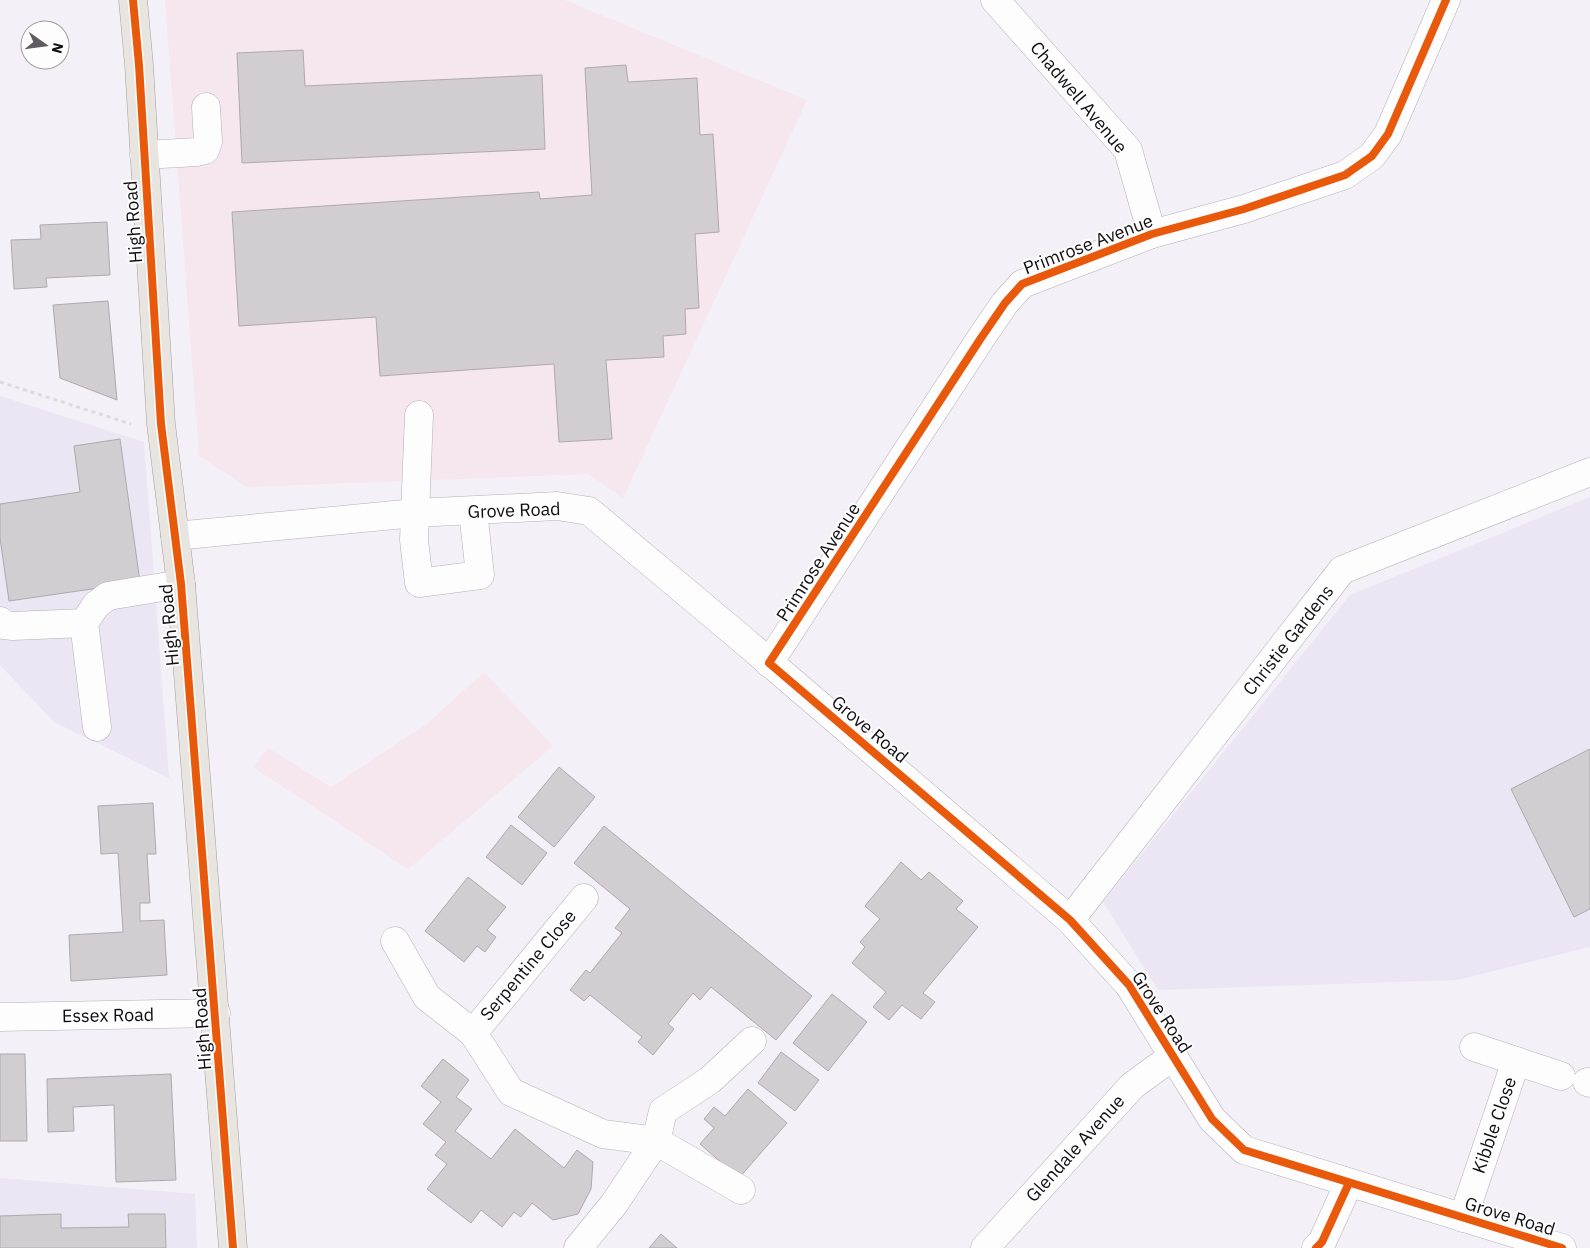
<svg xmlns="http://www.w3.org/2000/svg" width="1590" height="1248" font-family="'IBM Plex Sans',sans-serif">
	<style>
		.built { fill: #ebe5f4 }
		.industrial { fill: #f6e6ee }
		.building { fill: #d2cdd0; stroke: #aea9ac }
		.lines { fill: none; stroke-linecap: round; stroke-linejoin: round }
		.minor-casing { stroke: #b3b0b6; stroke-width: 29 }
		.major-casing { stroke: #a79f98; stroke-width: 29 }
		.path { stroke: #dbdbdd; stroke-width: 3; stroke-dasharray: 4 4; stroke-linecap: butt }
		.minor { stroke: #fdfdfe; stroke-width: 28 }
		.major { stroke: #e8e4df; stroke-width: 28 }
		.cycleway-casing { stroke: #fdfdfd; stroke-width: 11 }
		.cycleway { stroke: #e8590c; stroke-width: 8 }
		.labels { text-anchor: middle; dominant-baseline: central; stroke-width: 4; stroke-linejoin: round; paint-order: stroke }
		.street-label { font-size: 18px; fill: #0e0c11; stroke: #fdfdfd }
	</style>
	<rect width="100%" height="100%" fill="#f4f0f8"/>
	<g class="built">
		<path d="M 0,396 L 144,442 L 169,778 L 54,722 L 0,665 Z"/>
		<path d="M 1590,497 L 1590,947 L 1458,980 L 1158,990 L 1103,902 L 1350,595 Z"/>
		<path d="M 0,1178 L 195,1194 L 197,1248 L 0,1248 Z"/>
	</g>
	<g class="industrial">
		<path d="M 165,0 L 565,0 L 807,100 L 623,498 L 589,474 L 247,487 L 199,456 Z"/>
		<path d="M 484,672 L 553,746 L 408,869 L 253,767 L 268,748 L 331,787 L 428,723 Z"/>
	</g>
	<g class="building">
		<path d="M 303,50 L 305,86 L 542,75 L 545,149 L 242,163 L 237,53 Z"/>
		<path d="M 626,65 L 628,82 L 697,78 L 700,135 L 713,134 L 719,232 L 695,234 L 699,308 L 685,309 L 686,334 L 663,336 L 664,357 L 606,360 L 612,439 L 559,442 L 554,364 L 380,376 L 376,317 L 239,326 L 232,212 L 539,192 L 540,199 L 592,195 L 585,68 Z"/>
		<path d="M 107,222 L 110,275 L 46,278 L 47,287 L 14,289 L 11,240 L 41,239 L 40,225 Z"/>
		<path d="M 108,301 L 117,400 L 60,378 L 53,305 Z"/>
		<path d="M 120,439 L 140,582 L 9,601 L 0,538 L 0,504 L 80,492 L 74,446 Z"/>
		<path d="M 1590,749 L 1590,909 L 1574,917 L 1511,789 Z"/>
		<path d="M 559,767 L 595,797 L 554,847 L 518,817 Z"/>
		<path d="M 153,803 L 156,854 L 147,854 L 150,903 L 140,903 L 140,921 L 164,920 L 167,975 L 71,981 L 69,935 L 123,932 L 118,853 L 101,854 L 98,806 Z"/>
		<path d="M 511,825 L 547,853 L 522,885 L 486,857 Z"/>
		<path d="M 604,826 L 812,996 L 776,1040 L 711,987 L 700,1000 L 693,993 L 668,1024 L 674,1029 L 653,1055 L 638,1042 L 642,1037 L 590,995 L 584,1001 L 570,990 L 586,970 L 590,973 L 622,933 L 615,928 L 630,909 L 574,863 Z"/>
		<path d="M 901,862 L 921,880 L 929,872 L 963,901 L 956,909 L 978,927 L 923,993 L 935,1002 L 921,1019 L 902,1005 L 889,1020 L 873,1007 L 886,992 L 852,963 L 865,947 L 860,942 L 880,919 L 865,906 Z"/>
		<path d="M 468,877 L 506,907 L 487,930 L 496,937 L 485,952 L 477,946 L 464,962 L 425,931 Z"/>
		<path d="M 832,994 L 867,1022 L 828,1071 L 793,1043 Z"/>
		<path d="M 781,1052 L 819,1080 L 795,1111 L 758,1083 Z"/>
		<path d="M 0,1054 L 25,1054 L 27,1141 L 0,1141 Z"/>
		<path d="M 443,1059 L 469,1080 L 456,1097 L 472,1109 L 455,1131 L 491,1159 L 515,1129 L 564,1168 L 577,1150 L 593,1162 L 591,1189 L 578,1214 L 553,1220 L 532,1203 L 521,1217 L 514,1212 L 502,1227 L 481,1210 L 471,1223 L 427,1189 L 447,1164 L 435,1155 L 446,1142 L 423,1124 L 441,1102 L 421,1086 Z"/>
		<path d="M 171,1074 L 176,1180 L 116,1182 L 114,1105 L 73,1107 L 74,1131 L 48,1132 L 47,1079 Z"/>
		<path d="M 748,1089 L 787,1123 L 739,1178 L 700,1144 L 714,1128 L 704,1119 L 714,1107 L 725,1116 Z"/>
		<path d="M 61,1214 L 61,1228 L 129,1227 L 128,1214 L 165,1214 L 166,1248 L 0,1248 L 0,1216 Z"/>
		<path d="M 661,1234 L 677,1248 L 649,1248 Z"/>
	</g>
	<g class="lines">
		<g class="minor-casing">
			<g id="minor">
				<path d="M 995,0 L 1128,150 L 1152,234"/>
				<path d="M 144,155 L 197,152 L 205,150 L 208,142 L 206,107"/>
				<path d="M 419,415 L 414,540 L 419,583 L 480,575 L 473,511"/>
				<path d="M 175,536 L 415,513 L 557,506 L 589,511 L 742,639 L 1070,920 L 1129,985 L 1212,1119 L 1244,1150 L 1562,1248"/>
				<path d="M 0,621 L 4,625 L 13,626 L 84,623"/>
				<path d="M 769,663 L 981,338 L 1005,303 L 1022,284 L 1152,234 L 1244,209 L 1345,175 L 1372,156 L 1388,134 L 1446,0"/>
				<path d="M 97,727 L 84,623 L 96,605 L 108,596 L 181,584"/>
				<path d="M 584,898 L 473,1033 L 511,1092 L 603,1134 L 656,1141 L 741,1190"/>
				<path d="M 1070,920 L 1342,570 L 1590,472"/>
				<path d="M 395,941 L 427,997 L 473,1033"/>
				<path d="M 0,1017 L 216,1013"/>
				<path d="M 1474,1047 L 1561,1076"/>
				<path d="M 1587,1082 L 1590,1083"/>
				<path d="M 1463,1218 L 1516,1061"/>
				<path d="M 578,1248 L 614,1204 L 656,1141 L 663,1111 L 710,1080 L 752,1041"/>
				<path d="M 985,1248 L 1132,1086 L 1173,1056"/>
				<path d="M 1316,1248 L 1322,1242 L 1349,1183"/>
			</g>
		</g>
		<g class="major-casing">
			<path id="major" d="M 133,0 L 139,65 L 161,424 L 181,584 L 233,1248"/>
		</g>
		<path class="path" d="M 0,382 L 131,424"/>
		<use href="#minor" class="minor"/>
		<use href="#major" class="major"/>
		<g class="cycleway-casing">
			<g id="cycleway">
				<path d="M 133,0 L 139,65 L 161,424 L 181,584 L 233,1248"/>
				<path d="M 1446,0 L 1388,134 L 1372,156 L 1345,175 L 1244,209 L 1152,234 L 1022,284 L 1005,303 L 981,338 L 769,663 L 1070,920 L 1129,985 L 1212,1119 L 1244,1150 L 1562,1248"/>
				<path d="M 1316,1248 L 1322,1242 L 1349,1183"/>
			</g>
		</g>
		<use href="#cycleway" class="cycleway"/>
	</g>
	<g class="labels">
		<g class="street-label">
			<text transform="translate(1079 97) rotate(50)">Chadwell Avenue</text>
			<text transform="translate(133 222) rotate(-94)">High Road</text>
			<text transform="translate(1088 244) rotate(-21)">Primrose Avenue</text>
			<text transform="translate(514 510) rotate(-2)">Grove Road</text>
			<text transform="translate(818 562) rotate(-57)">Primrose Avenue</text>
			<text transform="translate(169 625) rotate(-95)">High Road</text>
			<text transform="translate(1288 640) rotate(-52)">Christie Gardens</text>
			<text transform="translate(870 729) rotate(40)">Grove Road</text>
			<text transform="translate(528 965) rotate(-50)">Serpentine Close</text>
			<text transform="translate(1162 1012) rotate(57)">Grove Road</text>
			<text transform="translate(108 1015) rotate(-1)">Essex Road</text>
			<text transform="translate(202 1029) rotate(-94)">High Road</text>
			<text transform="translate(1494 1125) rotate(-71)">Kibble Close</text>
			<text transform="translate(1075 1148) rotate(-48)">Glendale Avenue</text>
			<text transform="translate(1510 1216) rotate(17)">Grove Road</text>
		</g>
	</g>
	<g transform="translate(45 45) rotate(104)"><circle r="24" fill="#fdfdfd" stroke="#9d9d9f"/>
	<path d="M0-4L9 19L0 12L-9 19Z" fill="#5e5c62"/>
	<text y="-8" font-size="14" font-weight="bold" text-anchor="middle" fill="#0e0c11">N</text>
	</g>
</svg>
